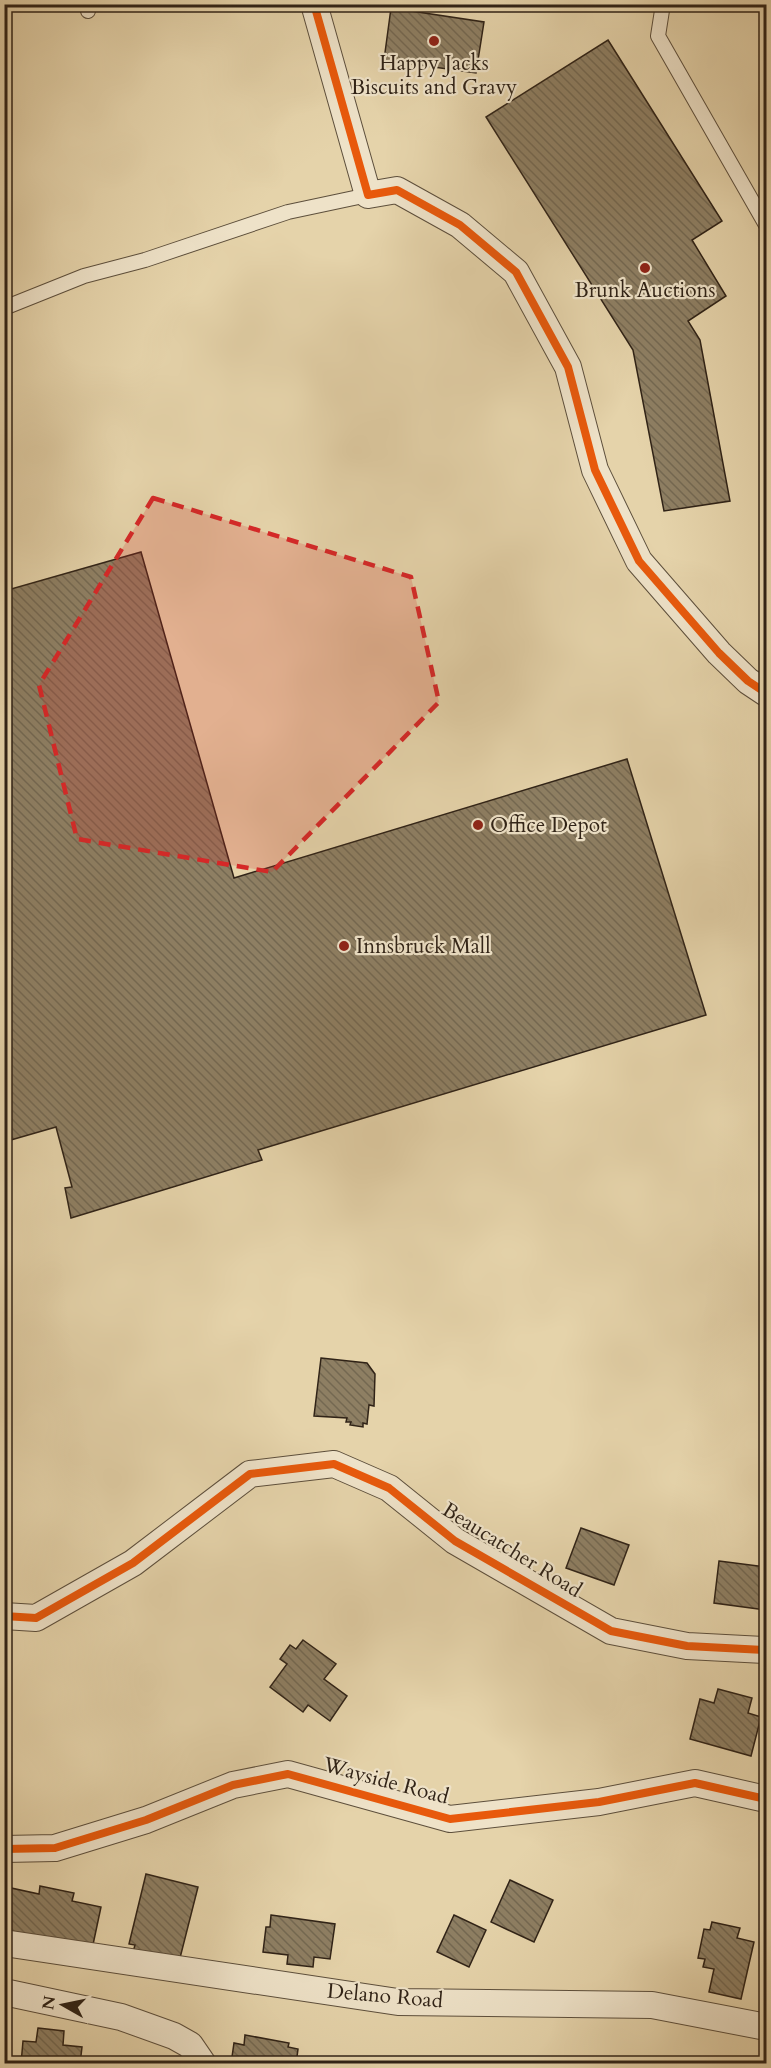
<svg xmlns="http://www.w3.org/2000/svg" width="771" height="2068" font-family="Cardo,serif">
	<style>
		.building { fill: url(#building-back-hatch); stroke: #302317; stroke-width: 1.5 }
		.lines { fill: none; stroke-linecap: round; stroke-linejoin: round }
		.lane-casing { stroke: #5d4f3c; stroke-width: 16 }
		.street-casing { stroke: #5d4f3c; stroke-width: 28 }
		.lane { stroke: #eee2c8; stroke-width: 14 }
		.street { stroke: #eee2c8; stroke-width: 26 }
		.cycleway-casing { stroke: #eee2c8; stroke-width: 11 }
		.cycleway { stroke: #e8590c; stroke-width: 8 }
		.marked { fill: #d62828; fill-opacity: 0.2; stroke: #d62828; stroke-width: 4.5; stroke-dasharray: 12 8; stroke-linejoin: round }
		.poi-dot { fill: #8f2418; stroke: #eee2c8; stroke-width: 2 }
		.labels { text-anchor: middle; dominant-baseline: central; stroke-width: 4.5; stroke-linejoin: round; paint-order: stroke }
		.poi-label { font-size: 21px; fill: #302317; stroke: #eee2c8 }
		.street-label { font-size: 21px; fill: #302317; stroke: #eee2c8 }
	</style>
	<defs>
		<pattern id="building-back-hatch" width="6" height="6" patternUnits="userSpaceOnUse" patternTransform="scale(1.5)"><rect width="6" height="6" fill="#8e7f63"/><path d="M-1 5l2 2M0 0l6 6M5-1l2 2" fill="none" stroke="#746851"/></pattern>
	</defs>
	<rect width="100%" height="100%" fill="#e5d3aa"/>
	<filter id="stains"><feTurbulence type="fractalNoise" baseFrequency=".00333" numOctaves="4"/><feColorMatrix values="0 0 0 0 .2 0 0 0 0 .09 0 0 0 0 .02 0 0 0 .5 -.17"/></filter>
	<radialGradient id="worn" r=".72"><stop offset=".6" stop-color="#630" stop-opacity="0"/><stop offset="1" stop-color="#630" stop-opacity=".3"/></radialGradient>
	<g class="building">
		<path d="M 391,8 L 484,22 L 476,73 L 384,60 Z"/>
		<path d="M 608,40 L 722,221 L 692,240 L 726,296 L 688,321 L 700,340 L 730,501 L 664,511 L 633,350 L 486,117 Z"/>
		<path d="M 141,552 L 234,878 L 627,759 L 706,1015 L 258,1150 L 262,1160 L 71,1218 L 65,1188 L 72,1187 L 56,1127 L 4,1142 L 4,591 Z"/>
		<path d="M 321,1358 L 367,1363 L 375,1374 L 374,1406 L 369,1405 L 367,1424 L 363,1423 L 363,1427 L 350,1425 L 351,1422 L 346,1422 L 347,1418 L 314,1416 Z"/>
		<path d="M 581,1528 L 629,1545 L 614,1585 L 566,1568 Z"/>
		<path d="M 719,1561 L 766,1567 L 765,1610 L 714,1603 Z"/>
		<path d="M 303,1640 L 336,1664 L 324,1679 L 347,1696 L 330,1721 L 308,1705 L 303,1712 L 270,1687 L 287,1664 L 280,1659 L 290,1645 L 296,1649 Z"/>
		<path d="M 718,1689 L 752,1698 L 748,1713 L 761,1717 L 751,1756 L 690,1739 L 700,1699 L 714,1703 Z"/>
		<path d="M 146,1874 L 198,1887 L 180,1958 L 132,1956 L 135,1945 L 129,1944 Z"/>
		<path d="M 510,1880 L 553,1900 L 534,1942 L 491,1922 Z"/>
		<path d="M 40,1886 L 74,1893 L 72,1901 L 101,1907 L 91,1954 L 4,1936 L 4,1921 L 11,1888 L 39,1894 Z"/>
		<path d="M 271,1915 L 335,1924 L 330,1959 L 314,1957 L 313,1967 L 287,1964 L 288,1955 L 263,1952 L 266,1927 L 270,1927 Z"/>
		<path d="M 454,1915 L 486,1930 L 469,1967 L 437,1952 Z"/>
		<path d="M 712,1922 L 740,1928 L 737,1938 L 754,1942 L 741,1999 L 709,1992 L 714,1969 L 703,1967 L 705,1959 L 698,1958 L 704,1929 L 710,1930 Z"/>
		<path d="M 38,2028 L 64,2031 L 63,2045 L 82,2047 L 80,2064 L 21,2064 L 23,2041 L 36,2042 Z"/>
		<path d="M 245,2035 L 289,2043 L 288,2047 L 298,2049 L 296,2064 L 231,2064 L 234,2043 L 244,2045 Z"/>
	</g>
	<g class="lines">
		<g class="lane-casing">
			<g id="lane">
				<path d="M 87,4 L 88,11"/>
				<path d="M 663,4 L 658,36 L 766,225"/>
				<path d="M 4,308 L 84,276 L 145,260 L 288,212 L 368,195"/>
			</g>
		</g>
		<g class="street-casing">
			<g id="street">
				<path d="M 314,4 L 368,195 L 397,190 L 460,225 L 516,272 L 568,367 L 595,470 L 639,561 L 719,653 L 748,681 L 766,693"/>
				<path d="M 4,1616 L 36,1618 L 133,1563 L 250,1474 L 334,1464 L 389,1488 L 455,1541 L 611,1631 L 687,1646 L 766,1650"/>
				<path d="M 4,1849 L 55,1848 L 146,1820 L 233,1785 L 288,1774 L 450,1819 L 599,1802 L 695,1783 L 766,1799"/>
				<path d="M 4,1943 L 398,2002 L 652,2005 L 766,2027"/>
				<path d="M 4,1992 L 121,2017 L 174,2036 L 190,2045 L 203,2064"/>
			</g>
		</g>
		<use href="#lane" class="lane"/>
		<use href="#street" class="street"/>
		<g class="cycleway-casing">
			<g id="cycleway">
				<path d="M 314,4 L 368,195 L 397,190 L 460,225 L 516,272 L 568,367 L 595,470 L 639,561 L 719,653 L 748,681 L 766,693"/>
				<path d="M 4,1616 L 36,1618 L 133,1563 L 250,1474 L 334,1464 L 389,1488 L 455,1541 L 611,1631 L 687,1646 L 766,1650"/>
				<path d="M 4,1849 L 55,1848 L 146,1820 L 233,1785 L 288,1774 L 450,1819 L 599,1802 L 695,1783 L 766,1799"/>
			</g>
		</g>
		<use href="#cycleway" class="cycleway"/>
	</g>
	<path class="marked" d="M 153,498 L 411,577 L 439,702 L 272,872 L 77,839 L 39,685 Z"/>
	<g class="poi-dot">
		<circle cx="434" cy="41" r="6"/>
		<circle cx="645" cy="268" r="6"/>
		<circle cx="478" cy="825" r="6"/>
		<circle cx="344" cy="946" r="6"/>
	</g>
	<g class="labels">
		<g class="poi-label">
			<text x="434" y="63">Happy Jacks<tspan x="434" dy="24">Biscuits and Gravy</tspan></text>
			<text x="645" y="290">Brunk Auctions</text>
			<text x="490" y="825" text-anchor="start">Office Depot</text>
			<text x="356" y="946" text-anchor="start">Innsbruck Mall</text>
		</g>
		<g class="street-label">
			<text transform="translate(512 1550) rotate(32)">Beaucatcher Road</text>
			<text transform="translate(386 1781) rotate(15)">Wayside Road</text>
			<text transform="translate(385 1996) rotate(5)">Delano Road</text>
		</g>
	</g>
	<rect width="771" height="2068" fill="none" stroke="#e5d3aa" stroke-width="24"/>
	<rect x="6" y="6" width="759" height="2056" fill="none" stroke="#302317" stroke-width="3"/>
	<rect x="12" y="12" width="747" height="2044" fill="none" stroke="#302317" stroke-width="1.5"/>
	<g transform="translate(63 2005) rotate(279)" stroke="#eee2c8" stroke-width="4.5" paint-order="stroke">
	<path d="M0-4.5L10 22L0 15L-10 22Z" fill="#302317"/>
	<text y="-9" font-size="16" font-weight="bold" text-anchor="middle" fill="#302317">N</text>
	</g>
	<rect width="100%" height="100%" filter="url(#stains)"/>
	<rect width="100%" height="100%" fill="url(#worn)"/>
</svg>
